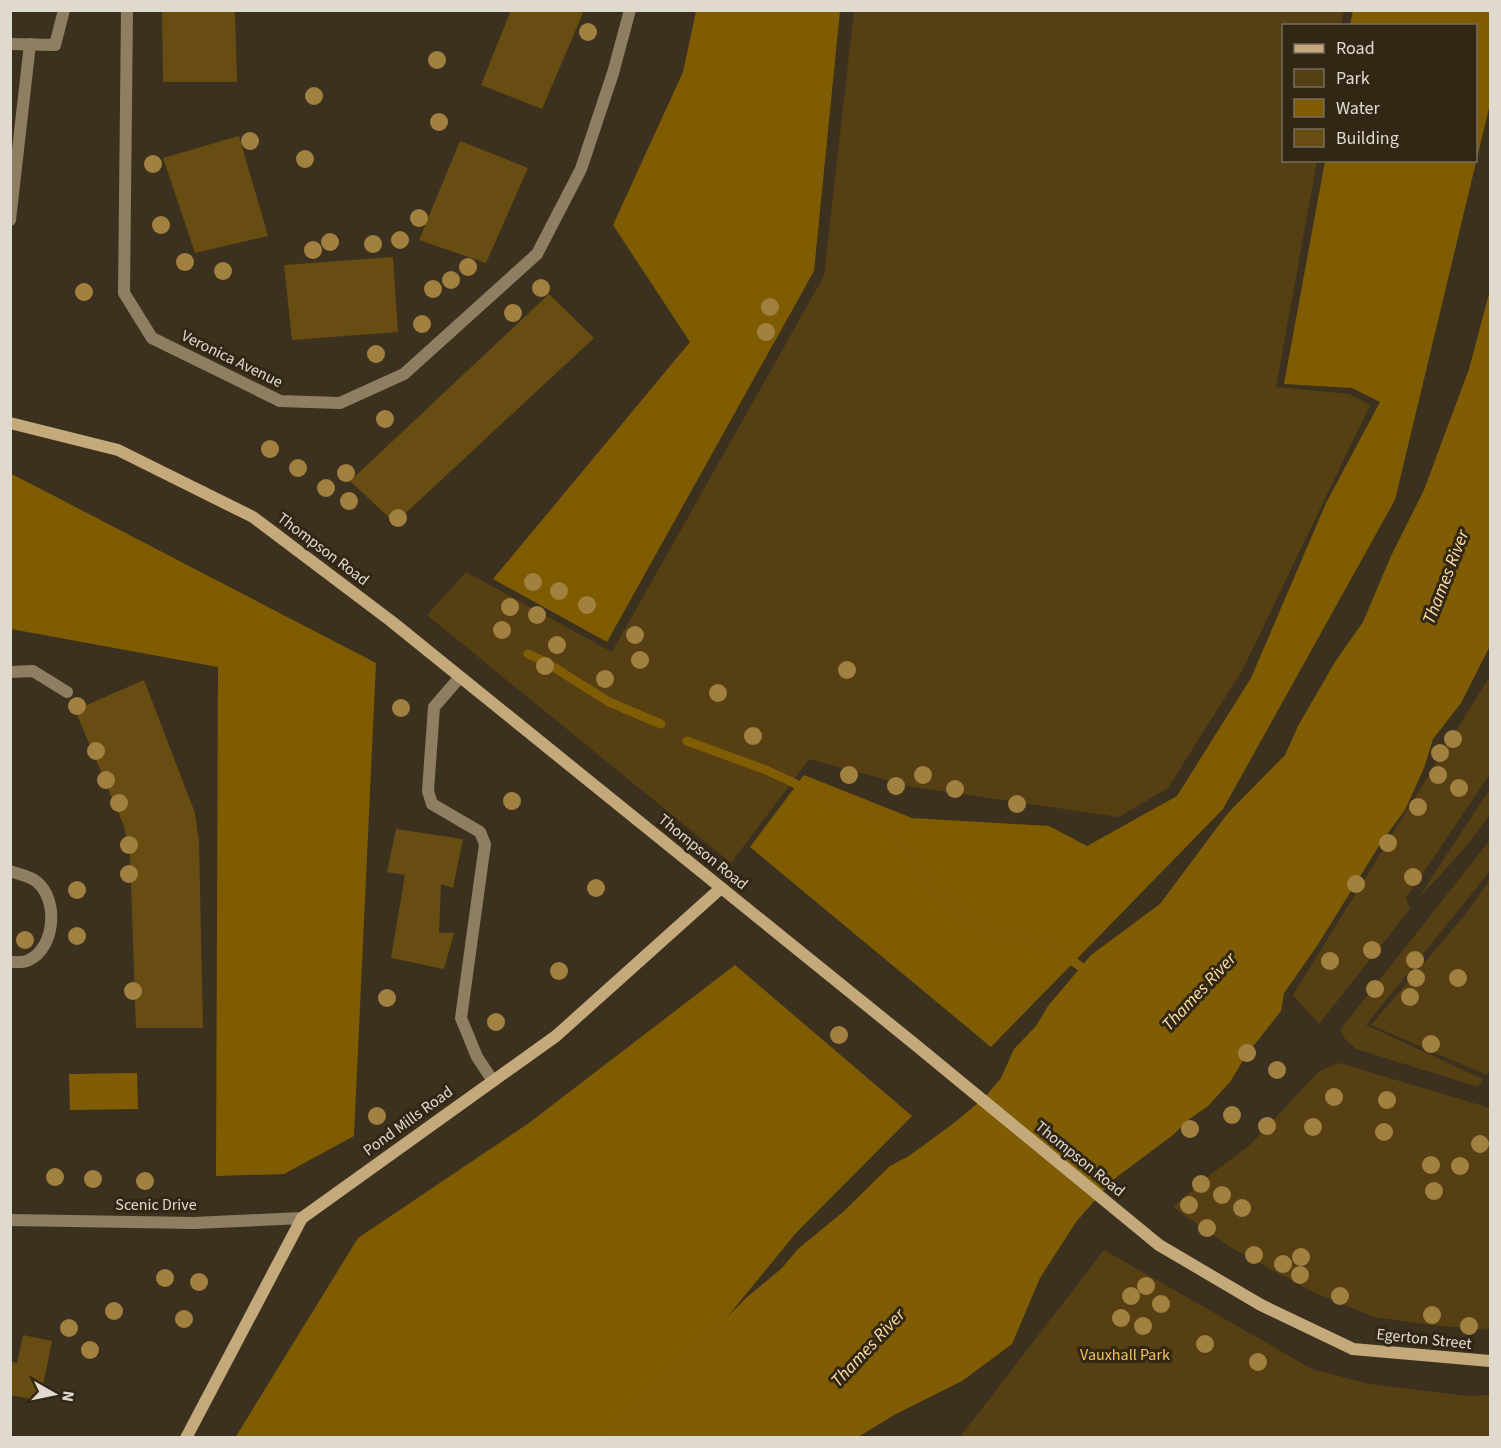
<svg xmlns="http://www.w3.org/2000/svg" width="1501" height="1448" font-family="'Source Sans 3',sans-serif">
	<style>
		.green { fill: #564013 }
		.forest { fill: #7f5c02 }
		.water { fill: #805d04 }
		.lines { fill: none; stroke-linecap: round; stroke-linejoin: round }
		.stream { stroke: #805d04; stroke-width: 9 }
		.building { fill: #684d12 }
		.lane { stroke: #8f7f62; stroke-width: 12 }
		.street { stroke: #8f7f62; stroke-width: 12 }
		.secondary { stroke: #c4aa7b; stroke-width: 12 }
		.tree { fill: #a18040 }
		.labels { text-anchor: middle; dominant-baseline: central; stroke-width: 6; stroke-linejoin: round; paint-order: stroke }
		.street-label { font-size: 16px; fill: #e0d9ce; stroke: #312714 }
		.park-label { font-size: 16px; fill: #f4c05b; stroke: #312714 }
		.water-label { font-size: 18px; font-style: italic; fill: #ffe0a8; stroke: #312714 }
	</style>
	<rect width="100%" height="100%" fill="#3c311e"/>
	<g class="green">
		<path d="M 854,11 L 1344,11 L 1341,25 L 1284,26 L 1284,160 L 1317,161 L 1276,387 L 1349,394 L 1370,405 L 1243,669 L 1168,788 L 1119,817 L 913,787 L 809,759 L 731,863 L 427,615 L 466,572 L 612,652 L 824,276 Z"/>
		<path d="M 1490,676 L 1490,774 L 1406,898 L 1410,909 L 1319,1024 L 1293,995 Z"/>
		<path d="M 1490,789 L 1490,815 L 1463,850 L 1417,900 Z"/>
		<path d="M 1490,840 L 1490,871 L 1366,1025 L 1483,1079 L 1478,1087 L 1356,1049 L 1345,1039 L 1340,1030 Z"/>
		<path d="M 1490,880 L 1490,1070 L 1487,1075 L 1371,1025 L 1464,916 Z"/>
		<path d="M 1339,1063 L 1490,1108 L 1490,1330 L 1430,1325 L 1374,1317 L 1311,1291 L 1232,1248 L 1173,1207 L 1211,1174 L 1250,1145 L 1319,1071 Z"/>
		<path d="M 1104,1250 L 1312,1369 L 1369,1384 L 1467,1396 L 1490,1395 L 1490,1437 L 960,1437 Z"/>
	</g>
	<g class="forest">
		<path d="M 696,11 L 840,11 L 814,271 L 607,642 L 493,579 L 690,342 L 613,225 L 683,72 Z"/>
		<path d="M 1353,11 L 1490,11 L 1490,104 L 1395,500 L 1223,809 L 991,1047 L 750,847 L 804,775 L 912,818 L 1049,826 L 1087,846 L 1177,796 L 1251,678 L 1326,503 L 1380,402 L 1352,388 L 1284,384 L 1325,161 L 1476,160 L 1476,26 L 1350,25 Z"/>
		<path d="M 10,473 L 376,663 L 354,1136 L 284,1174 L 216,1176 L 218,667 L 11,629 Z"/>
		<path d="M 735,965 L 912,1116 L 796,1233 L 629,1437 L 235,1438 L 358,1238 L 529,1123 Z"/>
	</g>
	<g class="water">
		<path d="M 1490,290 L 1490,646 L 1461,703 L 1433,739 L 1424,768 L 1405,810 L 1382,841 L 1317,946 L 1284,993 L 1281,1011 L 1247,1054 L 1230,1082 L 1208,1106 L 1188,1120 L 1173,1135 L 1118,1176 L 1103,1191 L 1076,1222 L 1040,1278 L 1012,1344 L 962,1381 L 896,1414 L 858,1437 L 603,1438 L 647,1398 L 746,1298 L 781,1269 L 798,1249 L 843,1212 L 890,1166 L 909,1156 L 954,1123 L 985,1097 L 1001,1078 L 1014,1049 L 1036,1026 L 1048,1006 L 1091,955 L 1160,904 L 1228,813 L 1285,755 L 1298,726 L 1335,662 L 1363,622 L 1391,556 L 1424,490 L 1469,369 Z"/>
		<path d="M 137,1073 L 138,1109 L 70,1110 L 69,1074 Z"/>
	</g>
	<g class="lines">
		<g class="stream">
			<path d="M 528,654 L 544,661 L 609,702 L 661,724"/>
			<path d="M 687,741 L 766,770 L 811,791 L 862,807 L 893,830 L 933,889 L 956,910 L 980,927 L 1005,936 L 1048,943 L 1081,967"/>
		</g>
	</g>
	<g class="building">
		<path d="M 162,10 L 235,10 L 237,82 L 163,82 Z"/>
		<path d="M 511,10 L 576,10 L 583,13 L 542,109 L 481,85 Z"/>
		<path d="M 239,136 L 268,236 L 195,253 L 163,158 Z"/>
		<path d="M 460,141 L 528,168 L 486,263 L 419,240 Z"/>
		<path d="M 393,257 L 398,332 L 292,340 L 284,265 Z"/>
		<path d="M 549,294 L 594,338 L 395,523 L 350,481 Z"/>
		<path d="M 144,680 L 195,813 L 199,842 L 203,1028 L 136,1028 L 130,854 L 124,826 L 75,710 Z"/>
		<path d="M 396,829 L 463,839 L 453,888 L 441,884 L 439,933 L 454,933 L 444,969 L 391,958 L 405,875 L 387,872 Z"/>
		<path d="M 23,1335 L 52,1341 L 41,1395 L 32,1394 L 31,1399 L 10,1395 L 10,1361 L 17,1363 Z"/>
	</g>
	<g class="lines">
		<g class="lane">
			<path d="M 10,44 L 55,45 L 64,10"/>
			<path d="M 10,220 L 30,44"/>
			<path d="M 10,672 L 33,671 L 67,692"/>
			<path d="M 460,677 L 434,707 L 428,791 L 432,804 L 480,832 L 485,844 L 461,1018 L 477,1057 L 493,1081"/>
			<path d="M 10,871 C 18,874 31,876 37,882 C 59,900 55,948 29,960 C 24,963 16,962 10,962"/>
		</g>
		<g class="street">
			<path d="M 127,10 L 124,293 L 152,338 L 280,401 L 340,403 L 404,374 L 537,254 L 581,169 L 613,73 L 630,10"/>
			<path d="M 10,1220 L 194,1223 L 302,1218"/>
		</g>
		<g class="secondary">
			<path d="M 10,423 L 118,450 L 253,517 L 391,621 L 912,1042 L 1159,1245 L 1261,1305 L 1353,1349 L 1490,1361"/>
			<path d="M 186,1438 L 302,1218 L 556,1036 L 721,888"/>
		</g>
	</g>
	<g class="tree">
		<circle cx="588" cy="32" r="9"/>
		<circle cx="437" cy="60" r="9"/>
		<circle cx="314" cy="96" r="9"/>
		<circle cx="439" cy="122" r="9"/>
		<circle cx="250" cy="141" r="9"/>
		<circle cx="305" cy="159" r="9"/>
		<circle cx="153" cy="164" r="9"/>
		<circle cx="419" cy="218" r="9"/>
		<circle cx="161" cy="225" r="9"/>
		<circle cx="400" cy="240" r="9"/>
		<circle cx="330" cy="242" r="9"/>
		<circle cx="373" cy="244" r="9"/>
		<circle cx="313" cy="250" r="9"/>
		<circle cx="185" cy="262" r="9"/>
		<circle cx="468" cy="267" r="9"/>
		<circle cx="223" cy="271" r="9"/>
		<circle cx="451" cy="280" r="9"/>
		<circle cx="541" cy="288" r="9"/>
		<circle cx="433" cy="289" r="9"/>
		<circle cx="84" cy="292" r="9"/>
		<circle cx="770" cy="307" r="9"/>
		<circle cx="513" cy="313" r="9"/>
		<circle cx="422" cy="324" r="9"/>
		<circle cx="766" cy="332" r="9"/>
		<circle cx="376" cy="354" r="9"/>
		<circle cx="385" cy="419" r="9"/>
		<circle cx="270" cy="449" r="9"/>
		<circle cx="298" cy="468" r="9"/>
		<circle cx="346" cy="473" r="9"/>
		<circle cx="326" cy="488" r="9"/>
		<circle cx="349" cy="501" r="9"/>
		<circle cx="398" cy="518" r="9"/>
		<circle cx="533" cy="582" r="9"/>
		<circle cx="559" cy="591" r="9"/>
		<circle cx="587" cy="605" r="9"/>
		<circle cx="510" cy="607" r="9"/>
		<circle cx="537" cy="615" r="9"/>
		<circle cx="502" cy="630" r="9"/>
		<circle cx="635" cy="635" r="9"/>
		<circle cx="557" cy="645" r="9"/>
		<circle cx="640" cy="660" r="9"/>
		<circle cx="545" cy="666" r="9"/>
		<circle cx="847" cy="670" r="9"/>
		<circle cx="605" cy="679" r="9"/>
		<circle cx="718" cy="693" r="9"/>
		<circle cx="77" cy="706" r="9"/>
		<circle cx="401" cy="708" r="9"/>
		<circle cx="753" cy="736" r="9"/>
		<circle cx="1453" cy="739" r="9"/>
		<circle cx="96" cy="751" r="9"/>
		<circle cx="1440" cy="753" r="9"/>
		<circle cx="849" cy="775" r="9"/>
		<circle cx="923" cy="775" r="9"/>
		<circle cx="1438" cy="775" r="9"/>
		<circle cx="106" cy="780" r="9"/>
		<circle cx="896" cy="786" r="9"/>
		<circle cx="1459" cy="788" r="9"/>
		<circle cx="955" cy="789" r="9"/>
		<circle cx="512" cy="801" r="9"/>
		<circle cx="119" cy="803" r="9"/>
		<circle cx="1017" cy="804" r="9"/>
		<circle cx="1418" cy="807" r="9"/>
		<circle cx="1388" cy="843" r="9"/>
		<circle cx="129" cy="845" r="9"/>
		<circle cx="129" cy="874" r="9"/>
		<circle cx="1413" cy="877" r="9"/>
		<circle cx="1356" cy="884" r="9"/>
		<circle cx="596" cy="888" r="9"/>
		<circle cx="77" cy="890" r="9"/>
		<circle cx="77" cy="936" r="9"/>
		<circle cx="25" cy="940" r="9"/>
		<circle cx="1372" cy="950" r="9"/>
		<circle cx="1415" cy="960" r="9"/>
		<circle cx="1330" cy="961" r="9"/>
		<circle cx="559" cy="971" r="9"/>
		<circle cx="1416" cy="978" r="9"/>
		<circle cx="1458" cy="978" r="9"/>
		<circle cx="1375" cy="989" r="9"/>
		<circle cx="133" cy="991" r="9"/>
		<circle cx="1410" cy="997" r="9"/>
		<circle cx="387" cy="998" r="9"/>
		<circle cx="496" cy="1022" r="9"/>
		<circle cx="839" cy="1035" r="9"/>
		<circle cx="1431" cy="1044" r="9"/>
		<circle cx="1247" cy="1053" r="9"/>
		<circle cx="1277" cy="1070" r="9"/>
		<circle cx="1334" cy="1097" r="9"/>
		<circle cx="1387" cy="1100" r="9"/>
		<circle cx="1232" cy="1115" r="9"/>
		<circle cx="377" cy="1116" r="9"/>
		<circle cx="1267" cy="1126" r="9"/>
		<circle cx="1313" cy="1127" r="9"/>
		<circle cx="1190" cy="1129" r="9"/>
		<circle cx="1384" cy="1132" r="9"/>
		<circle cx="1480" cy="1144" r="9"/>
		<circle cx="1431" cy="1165" r="9"/>
		<circle cx="1460" cy="1166" r="9"/>
		<circle cx="55" cy="1177" r="9"/>
		<circle cx="93" cy="1179" r="9"/>
		<circle cx="145" cy="1181" r="9"/>
		<circle cx="1201" cy="1184" r="9"/>
		<circle cx="1434" cy="1191" r="9"/>
		<circle cx="1222" cy="1195" r="9"/>
		<circle cx="1189" cy="1205" r="9"/>
		<circle cx="1242" cy="1208" r="9"/>
		<circle cx="1207" cy="1228" r="9"/>
		<circle cx="1254" cy="1255" r="9"/>
		<circle cx="1301" cy="1257" r="9"/>
		<circle cx="1283" cy="1264" r="9"/>
		<circle cx="1300" cy="1275" r="9"/>
		<circle cx="165" cy="1278" r="9"/>
		<circle cx="199" cy="1282" r="9"/>
		<circle cx="1146" cy="1286" r="9"/>
		<circle cx="1131" cy="1296" r="9"/>
		<circle cx="1340" cy="1296" r="9"/>
		<circle cx="1161" cy="1304" r="9"/>
		<circle cx="114" cy="1311" r="9"/>
		<circle cx="1432" cy="1315" r="9"/>
		<circle cx="1121" cy="1318" r="9"/>
		<circle cx="184" cy="1319" r="9"/>
		<circle cx="1143" cy="1326" r="9"/>
		<circle cx="1469" cy="1326" r="9"/>
		<circle cx="69" cy="1328" r="9"/>
		<circle cx="1205" cy="1344" r="9"/>
		<circle cx="90" cy="1350" r="9"/>
		<circle cx="1258" cy="1362" r="9"/>
	</g>
	<g class="labels">
		<g class="street-label">
			<text transform="translate(232 359) rotate(26)">Veronica Avenue</text>
			<text transform="translate(323 549) rotate(37)">Thompson Road</text>
			<text transform="translate(703 852) rotate(39)">Thompson Road</text>
			<text transform="translate(408 1121) rotate(-36)">Pond Mills Road</text>
			<text transform="translate(1080 1159) rotate(39)">Thompson Road</text>
			<text x="156" y="1205">Scenic Drive</text>
			<text transform="translate(1424 1339) rotate(6)">Egerton Street</text>
		</g>
		<g class="park-label">
			<text x="1125" y="1355">Vauxhall Park</text>
		</g>
		<g class="water-label">
			<text transform="translate(1446 577) rotate(-69)">Thames River</text>
			<text transform="translate(1199 992) rotate(-47)">Thames River</text>
			<text transform="translate(868 1348) rotate(-47)">Thames River</text>
		</g>
	</g>
	<rect width="1501" height="1448" fill="none" stroke="#e0d9ce" stroke-width="24"/>
	<rect x="1282" y="24" width="195" height="138" fill="#312714" stroke="#776e5e" stroke-width="1.5"/>
	<rect x="1294" y="44" width="30" height="9" fill="#c4aa7b" stroke="#776e5e" stroke-width="1.5"/>
	<text x="1336" y="54" font-size="18" fill="#e0d9ce">Road</text>
	<rect x="1294" y="69" width="30" height="18" fill="#564013" stroke="#776e5e" stroke-width="1.5"/>
	<text x="1336" y="84" font-size="18" fill="#e0d9ce">Park</text>
	<rect x="1294" y="99" width="30" height="18" fill="#805d04" stroke="#776e5e" stroke-width="1.5"/>
	<text x="1336" y="114" font-size="18" fill="#e0d9ce">Water</text>
	<rect x="1294" y="129" width="30" height="18" fill="#684d12" stroke="#776e5e" stroke-width="1.5"/>
	<text x="1336" y="144" font-size="18" fill="#e0d9ce">Building</text>
	<g transform="translate(54 1394) rotate(99)" stroke="#312714" stroke-width="4.5" paint-order="stroke">
	<path d="M0-4.5L10 22L0 15L-10 22Z" fill="#e0d9ce"/>
	<text y="-9" font-size="16" font-weight="bold" text-anchor="middle" fill="#e0d9ce">N</text>
	</g>
</svg>
